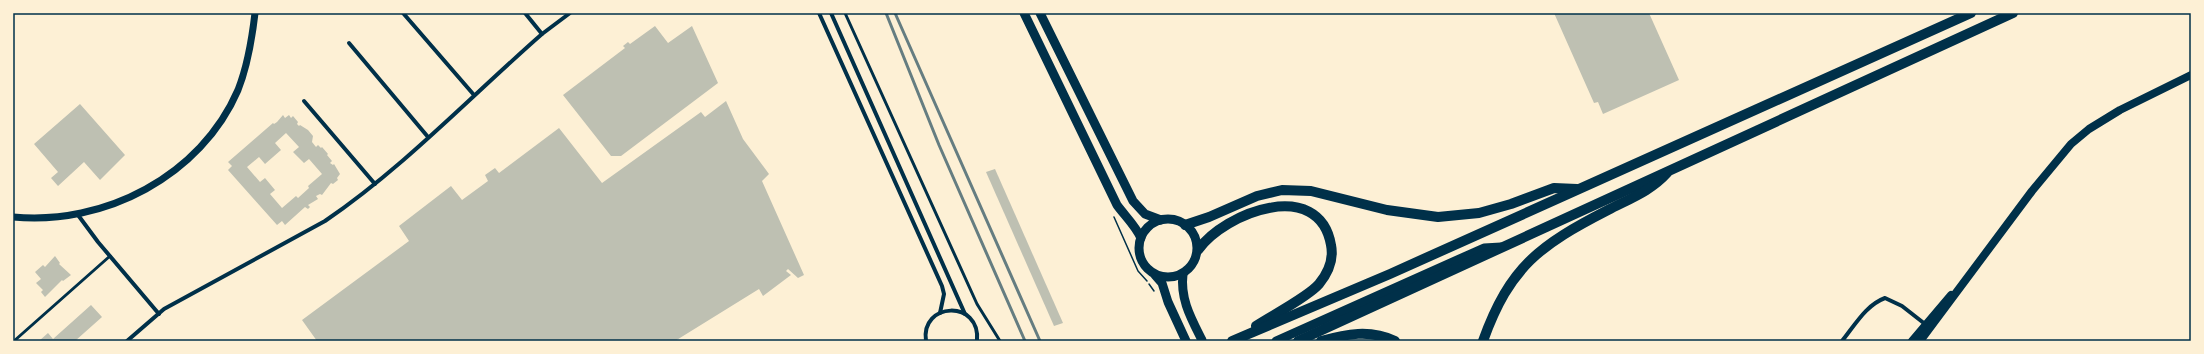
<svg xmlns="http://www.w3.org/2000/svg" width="2204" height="354" font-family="Poppins,sans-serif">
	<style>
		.building { fill: #bec0b2; fill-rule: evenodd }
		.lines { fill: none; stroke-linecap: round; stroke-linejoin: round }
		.path { stroke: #003049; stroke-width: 1.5 }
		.service { stroke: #003049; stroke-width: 3 }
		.minor { stroke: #003049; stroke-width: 4 }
		.tertiary { stroke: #003049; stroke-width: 7 }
		.secondary { stroke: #003049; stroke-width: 8 }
		.primary { stroke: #003049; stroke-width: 9 }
		.motorway { stroke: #003049; stroke-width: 10 }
		.rail { stroke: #657d81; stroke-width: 3 }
		.neatline { fill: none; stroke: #003049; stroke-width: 1.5 }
	</style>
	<rect width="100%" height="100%" fill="#fdf0d5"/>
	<g class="building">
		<path d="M 1554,13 L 1649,13 L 1679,80 L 1603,114 L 1598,102 L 1594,103 Z"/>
		<path d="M 655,26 L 668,43 L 692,26 L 718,83 L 621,156 L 611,156 L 563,95 L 625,48 L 623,46 L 628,42 L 630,44 Z"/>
		<path d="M 726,101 L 743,139 L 769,174 L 762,181 L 804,275 L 798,278 L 788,269 L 786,271 L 791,275 L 763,296 L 759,289 L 675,341 L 317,341 L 302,320 L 409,241 L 399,226 L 451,186 L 462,200 L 488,181 L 485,175 L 495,168 L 499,173 L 559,128 L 602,183 L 701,112 L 705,117 Z"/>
		<path d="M 80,104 L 125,155 L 100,180 L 84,162 L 58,186 L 51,178 L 58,172 L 34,144 Z"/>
		<path d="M 283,115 L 285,118 L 289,115 L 291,118 L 293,116 L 298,122 L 297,124 L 299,126 L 300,125 L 308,130 L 313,136 L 312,142 L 316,147 L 318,145 L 321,148 L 322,147 L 328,154 L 327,155 L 332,161 L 330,163 L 333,165 L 334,164 L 340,174 L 337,178 L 338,180 L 333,184 L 331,183 L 322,195 L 320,194 L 316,196 L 318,199 L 308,205 L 310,207 L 308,209 L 305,207 L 285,225 L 282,221 L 277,225 L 228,170 L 232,166 L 228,162 L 273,123 L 274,124 L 277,122 ZM 286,133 L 299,147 L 293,152 L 304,163 L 309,159 L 322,174 L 308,186 L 309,188 L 298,198 L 296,196 L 282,208 L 270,194 L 275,190 L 265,178 L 260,182 L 247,167 L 259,157 L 265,164 L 281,150 L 275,143 Z"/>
		<path d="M 995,169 L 1063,323 L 1054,326 L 986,172 Z"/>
		<path d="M 55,256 L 60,263 L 59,264 L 71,275 L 63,281 L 62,280 L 45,297 L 41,292 L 43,290 L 36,283 L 41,279 L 35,272 L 43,265 L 45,267 Z"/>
		<path d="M 91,305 L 102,317 L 75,341 L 39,341 L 48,333 L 53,339 Z"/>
	</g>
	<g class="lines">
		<g class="path">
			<path d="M 1114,217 L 1138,271 L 1147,281"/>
			<path d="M 1149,284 L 1154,291"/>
		</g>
		<g class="service">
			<path d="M 845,13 L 977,304 L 1000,341"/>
			<path d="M 14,341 L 110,256"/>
		</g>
		<g class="minor">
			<path d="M 403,13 L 474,95"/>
			<path d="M 525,13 L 542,34"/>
			<path d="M 819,13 L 942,286 L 944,294 L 940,313"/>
			<path d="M 831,13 L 965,314"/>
			<path d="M 349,43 L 428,137"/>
			<path d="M 304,101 L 375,184"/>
			<path d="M 78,215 L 98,242 L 159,314"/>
			<path d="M 127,341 L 164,309 L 325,221 C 403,168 470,97 542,34 L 570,13"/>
			<path d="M 926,341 C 920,302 981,299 977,341"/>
			<path d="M 1842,341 C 1855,325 1866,305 1885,298 L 1902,306 L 1925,324"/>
		</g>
		<path class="tertiary" d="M 13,217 C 104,226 201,176 238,90 C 248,65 252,39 255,13"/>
		<g class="secondary">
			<path d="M 1912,341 L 1951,295"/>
			<path d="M 1920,341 L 2032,191 L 2071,144 L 2089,129 L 2120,110 L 2191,75"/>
		</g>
		<g class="primary">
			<path d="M 1024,13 L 1117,205 C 1125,216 1135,225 1141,238"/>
			<path d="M 1040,13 L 1133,201 L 1145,214 L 1161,220"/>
			<circle cx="1168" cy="248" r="29"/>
			<path d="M 1183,274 C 1180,299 1191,318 1202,340"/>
			<path d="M 1155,275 L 1162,283 L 1168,302 L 1186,341"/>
			<path d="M 1276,341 L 1484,248 L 1501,247"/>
		</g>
		<g class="motorway">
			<path d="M 1185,225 L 1209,217 L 1257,196 L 1282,190 L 1311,191 L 1387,210 L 1438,217 L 1479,213 L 1511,204 L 1554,188 L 1577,189"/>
			<path d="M 1198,250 C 1225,212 1319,177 1331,245 C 1334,260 1328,273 1319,284 C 1308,297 1271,316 1256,326"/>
			<path d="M 1232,341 L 1390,274 L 1971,13"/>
			<path d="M 1298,341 L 2013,13"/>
			<path d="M 1321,341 C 1346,334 1370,329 1395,341"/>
			<path d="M 1483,341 C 1510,266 1540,245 1608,210 C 1629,199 1651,191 1667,173"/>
		</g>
		<g class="rail">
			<path d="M 886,13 L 939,145 L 1025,341"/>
			<path d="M 895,13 L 1040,341"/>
		</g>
	</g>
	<rect width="2204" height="354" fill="none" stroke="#fdf0d5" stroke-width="28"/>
	<rect x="14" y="14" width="2176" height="326" class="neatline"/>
</svg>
